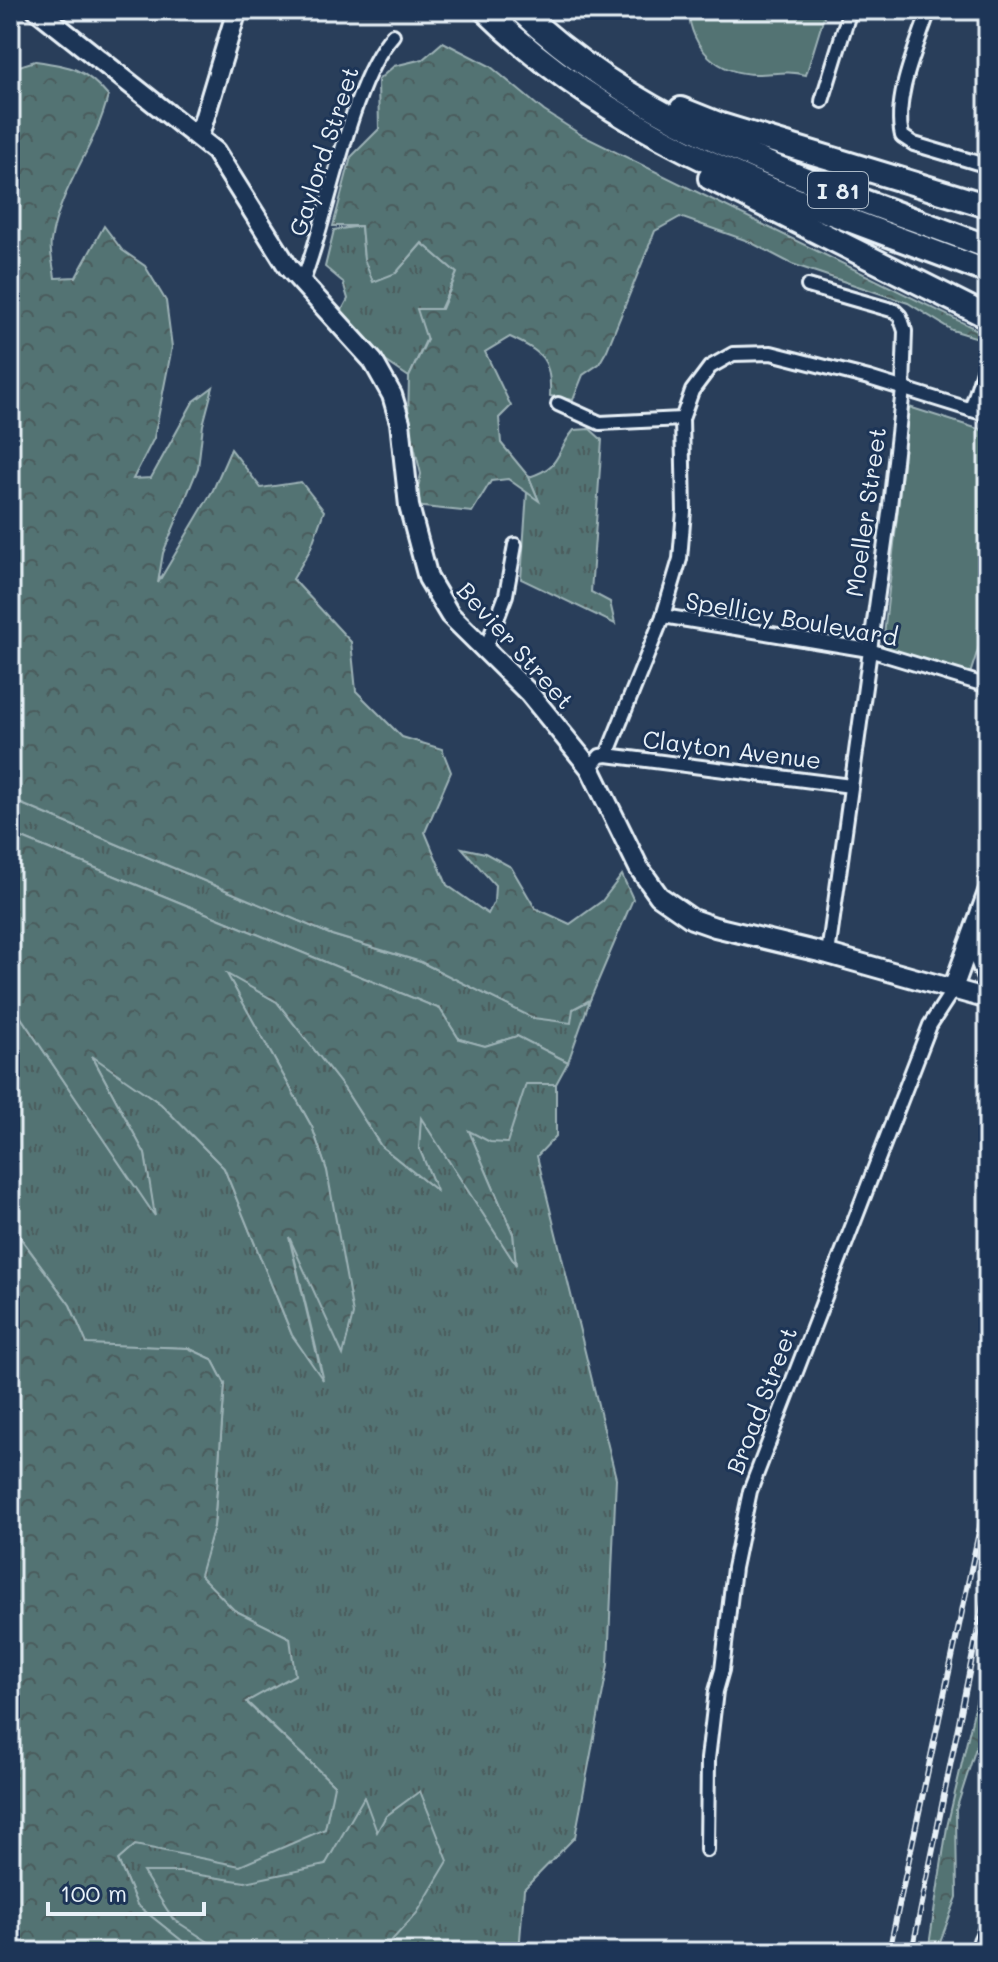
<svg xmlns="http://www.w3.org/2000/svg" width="998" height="1962" font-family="Mali,sans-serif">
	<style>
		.grass { fill: url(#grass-tufts); stroke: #9db2b6; stroke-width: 2 }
		.forest { fill: url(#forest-crowns); stroke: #9db2b6; stroke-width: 2 }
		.park { fill: #527373; stroke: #9db2b6; stroke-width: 2 }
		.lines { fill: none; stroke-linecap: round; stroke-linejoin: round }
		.street-casing { stroke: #e8f1f8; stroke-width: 18 }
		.secondary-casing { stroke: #e8f1f8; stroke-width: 24 }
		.highway-casing { stroke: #e8f1f8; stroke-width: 28 }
		.street { stroke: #1d3557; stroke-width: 12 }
		.secondary { stroke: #1d3557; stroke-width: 18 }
		.highway { stroke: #1d3557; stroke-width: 22 }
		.rail-casing { stroke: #e8f1f8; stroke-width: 6 }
		.rail { stroke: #1d3557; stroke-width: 3; stroke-dasharray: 9; stroke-linecap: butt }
		.labels { text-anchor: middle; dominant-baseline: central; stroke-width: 6; stroke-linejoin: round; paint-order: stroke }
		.shield { fill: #1d3557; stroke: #abb9c8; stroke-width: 2 }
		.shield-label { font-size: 22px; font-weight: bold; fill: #e8f1f8 }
		.street-label { font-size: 24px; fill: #e8f1f8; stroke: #1d3557 }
	</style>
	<defs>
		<pattern id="grass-tufts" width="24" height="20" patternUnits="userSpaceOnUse" patternTransform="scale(2)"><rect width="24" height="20" fill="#527373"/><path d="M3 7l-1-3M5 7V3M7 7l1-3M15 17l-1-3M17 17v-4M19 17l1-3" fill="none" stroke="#4b5b5c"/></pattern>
		<pattern id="forest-crowns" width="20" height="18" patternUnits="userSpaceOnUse" patternTransform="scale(2)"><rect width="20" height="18" fill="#527373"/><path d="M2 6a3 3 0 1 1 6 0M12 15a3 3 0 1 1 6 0" fill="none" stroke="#4b5b5c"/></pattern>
	</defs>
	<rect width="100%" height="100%" fill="#293e5a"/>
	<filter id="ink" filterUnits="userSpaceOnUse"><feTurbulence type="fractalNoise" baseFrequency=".0125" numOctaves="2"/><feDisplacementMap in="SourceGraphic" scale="16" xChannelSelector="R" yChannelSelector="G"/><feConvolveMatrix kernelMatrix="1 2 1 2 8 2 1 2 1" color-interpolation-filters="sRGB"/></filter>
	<g filter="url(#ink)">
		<g class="grass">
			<path d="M 361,226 L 364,259 L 396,273 L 422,243 L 457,273 L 409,377 L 384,360 L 341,312 L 348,299 L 343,282 L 325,267 L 334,230 Z"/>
			<path d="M 590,429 L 602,440 L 591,592 L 610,602 L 615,624 L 521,579 L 527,492 L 538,499 L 529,477 C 563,466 554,454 574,430 Z"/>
			<path d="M 10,799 L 332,935 L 421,962 L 533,1018 L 573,1009 L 590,1000 L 568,1062 L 517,1036 L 485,1046 L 459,1039 L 440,1009 L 10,833 Z"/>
			<path d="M 226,973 L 277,1002 L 344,1088 L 381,1146 L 436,1190 L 419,1148 L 420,1116 L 515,1263 L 513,1233 L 468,1130 L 526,1084 L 556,1084 L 556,1136 L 537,1156 L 616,1478 L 608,1665 L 575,1837 L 524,1889 L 519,1952 L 196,1952 L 137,1905 L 118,1860 L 135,1845 L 186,1853 L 334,1785 L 246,1701 L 290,1638 L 234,1610 L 199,1575 L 214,1526 L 225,1384 L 212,1359 L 188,1348 L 87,1345 L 70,1305 L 10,1223 L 10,1001 L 154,1214 L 145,1154 L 91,1054 L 161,1104 L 224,1168 L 292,1335 L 323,1377 L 288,1231 L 343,1354 L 327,1171 L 312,1127 Z"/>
		</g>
		<g class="forest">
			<path d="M 443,42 L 490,66 L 544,111 L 583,136 L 988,335 L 988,341 L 952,330 L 908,303 L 792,264 L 748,241 L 680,217 L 655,231 L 607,350 L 599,364 L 583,375 L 573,400 L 550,396 C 552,359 542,352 510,337 L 485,352 L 511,406 L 499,418 L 501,443 L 529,477 L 539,501 L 508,479 L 491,481 L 472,512 L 414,506 L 421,474 L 408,421 L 409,377 L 427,340 L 417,309 L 442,309 L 457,273 L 422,243 L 396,273 L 373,282 L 364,259 L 361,226 L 333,226 L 351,157 L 379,129 L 378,80 L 394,66 L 423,59 Z"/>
			<path d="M 35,61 C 70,66 85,68 108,96 C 96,147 59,189 51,241 C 49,252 54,267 55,278 L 76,277 L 104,226 L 122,250 L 145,266 L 166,301 L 172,347 L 154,438 L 133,479 L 151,478 L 193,402 L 213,387 L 203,425 L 198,468 L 163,553 L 158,583 L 213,490 L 231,449 L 261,488 L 301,482 L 324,511 L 310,550 L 293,579 L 351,642 L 356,691 L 402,737 L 442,749 L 451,772 L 425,832 L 447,885 L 488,914 L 494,902 L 495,885 L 462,848 L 485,853 L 511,867 L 535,908 L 570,924 L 602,901 L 622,875 L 633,899 L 590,1000 L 573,1009 L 571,1023 L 533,1018 L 421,962 L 332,935 L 10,799 L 10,81 L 19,66 Z"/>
			<path d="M 10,833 L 440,1009 L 459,1039 L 485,1046 L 517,1036 L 568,1062 L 556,1084 L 526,1084 L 507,1143 L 490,1142 L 469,1131 L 513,1234 L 516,1265 L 421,1118 L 419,1148 L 437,1191 L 381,1146 L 344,1088 L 277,1002 L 227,974 L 312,1127 L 327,1171 L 353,1314 L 343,1355 L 289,1237 L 323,1380 L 292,1335 L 224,1168 L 161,1104 L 92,1056 L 145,1154 L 155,1216 L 10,1001 Z"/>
			<path d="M 10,1224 L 70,1305 L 87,1344 L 188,1348 L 212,1359 L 225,1384 L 214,1526 L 200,1575 L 234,1610 L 290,1638 L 295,1675 L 246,1702 L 334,1785 L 325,1829 L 240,1866 L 135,1845 L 118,1860 L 137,1905 L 196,1952 L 10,1952 Z"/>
			<path d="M 988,1651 L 988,1710 L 956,1810 L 957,1897 L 936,1952 L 928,1952 L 947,1827 Z"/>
			<path d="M 420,1791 L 448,1861 L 417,1913 L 381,1952 L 224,1952 L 173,1919 L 143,1872 L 180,1872 L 245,1882 L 325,1865 L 364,1797 L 377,1832 L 386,1816 Z"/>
		</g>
		<g class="park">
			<path d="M 688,10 L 826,10 L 806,75 C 787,70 775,74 757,74 C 717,74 692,49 688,10 Z"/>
			<path d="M 909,407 L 988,432 L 988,619 L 968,680 L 882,654 Z"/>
		</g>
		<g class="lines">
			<g class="street-casing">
				<g id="street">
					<path d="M 929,10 C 917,47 893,97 902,136 L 914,144 L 988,166"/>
					<path d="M 822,101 L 850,10"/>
					<path d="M 302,283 C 329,216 349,84 393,35"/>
					<path d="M 808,286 L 895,311 L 900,316 L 905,331 L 903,389 L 890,506 L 828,954"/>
					<path d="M 558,404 L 600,423 L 682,419"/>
					<path d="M 971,410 L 988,355"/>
					<path d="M 663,616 L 869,650 L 988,686"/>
					<path d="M 485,651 L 506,595 L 515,545"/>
					<path d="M 607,755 L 851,786"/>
					<path d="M 590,768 L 600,756 L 607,755 L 663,616 L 680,559 L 684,511 L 682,419 L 692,391 L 710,367 L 733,354 L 771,353 L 869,378 L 988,415"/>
					<path d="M 707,1850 L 708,1759 L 716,1691 L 722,1670 L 734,1568 L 750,1491 L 930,1025 L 952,991"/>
					<path d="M 980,1941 L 988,1924"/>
				</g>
			</g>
			<g class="secondary-casing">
				<g id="secondary">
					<path d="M 37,10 L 215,151 L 288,267 L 373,361 L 392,395 L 400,422 L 409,506 L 428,578 L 450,615 L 529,693 L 590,768 L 639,868 L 659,896 L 692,919 L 715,927 L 828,954 L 988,999"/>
					<path d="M 199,136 L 237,10"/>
					<path d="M 972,939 L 988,981"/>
					<path d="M 952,991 L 988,892"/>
				</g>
			</g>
			<g class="highway-casing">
				<g id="highway">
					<path d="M 485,10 C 628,151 805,202 988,272"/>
					<path d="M 520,10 C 649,134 824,185 988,247"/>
					<path d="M 681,109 L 721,125 L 988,206"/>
					<path d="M 710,178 L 988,317"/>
				</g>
			</g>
			<use href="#street" class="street"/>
			<use href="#secondary" class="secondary"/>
			<use href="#highway" class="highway"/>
			<g class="rail-casing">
				<g id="rail">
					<path d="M 889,1952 L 988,1490"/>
					<path d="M 912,1952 L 988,1580"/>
				</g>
			</g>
			<use href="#rail" class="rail"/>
		</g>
	</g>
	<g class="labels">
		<rect class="shield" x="808" y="172" width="60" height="36" rx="6"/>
		<g class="shield-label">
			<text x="838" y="190">I 81</text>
		</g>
		<g class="street-label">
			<text transform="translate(323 151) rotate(-72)">Gaylord Street</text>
			<text transform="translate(865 512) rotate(-82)">Moeller Street</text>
			<text transform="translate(792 618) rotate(10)">Spellicy Boulevard</text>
			<text transform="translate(516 645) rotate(48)">Bevier Street</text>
			<text transform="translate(732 749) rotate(7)">Clayton Avenue</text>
			<text transform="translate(761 1400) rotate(-69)">Broad Street</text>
		</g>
	</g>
	<rect width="998" height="1962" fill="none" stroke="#1d3557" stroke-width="40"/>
	<rect x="20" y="20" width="958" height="1922" fill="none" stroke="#e8f1f8" stroke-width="3" filter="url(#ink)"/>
	<path d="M48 1902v12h156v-12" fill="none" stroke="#e8f1f8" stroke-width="4"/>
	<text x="60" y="1902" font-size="24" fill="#e8f1f8" stroke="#1d3557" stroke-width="6" paint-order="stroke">100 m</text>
</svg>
